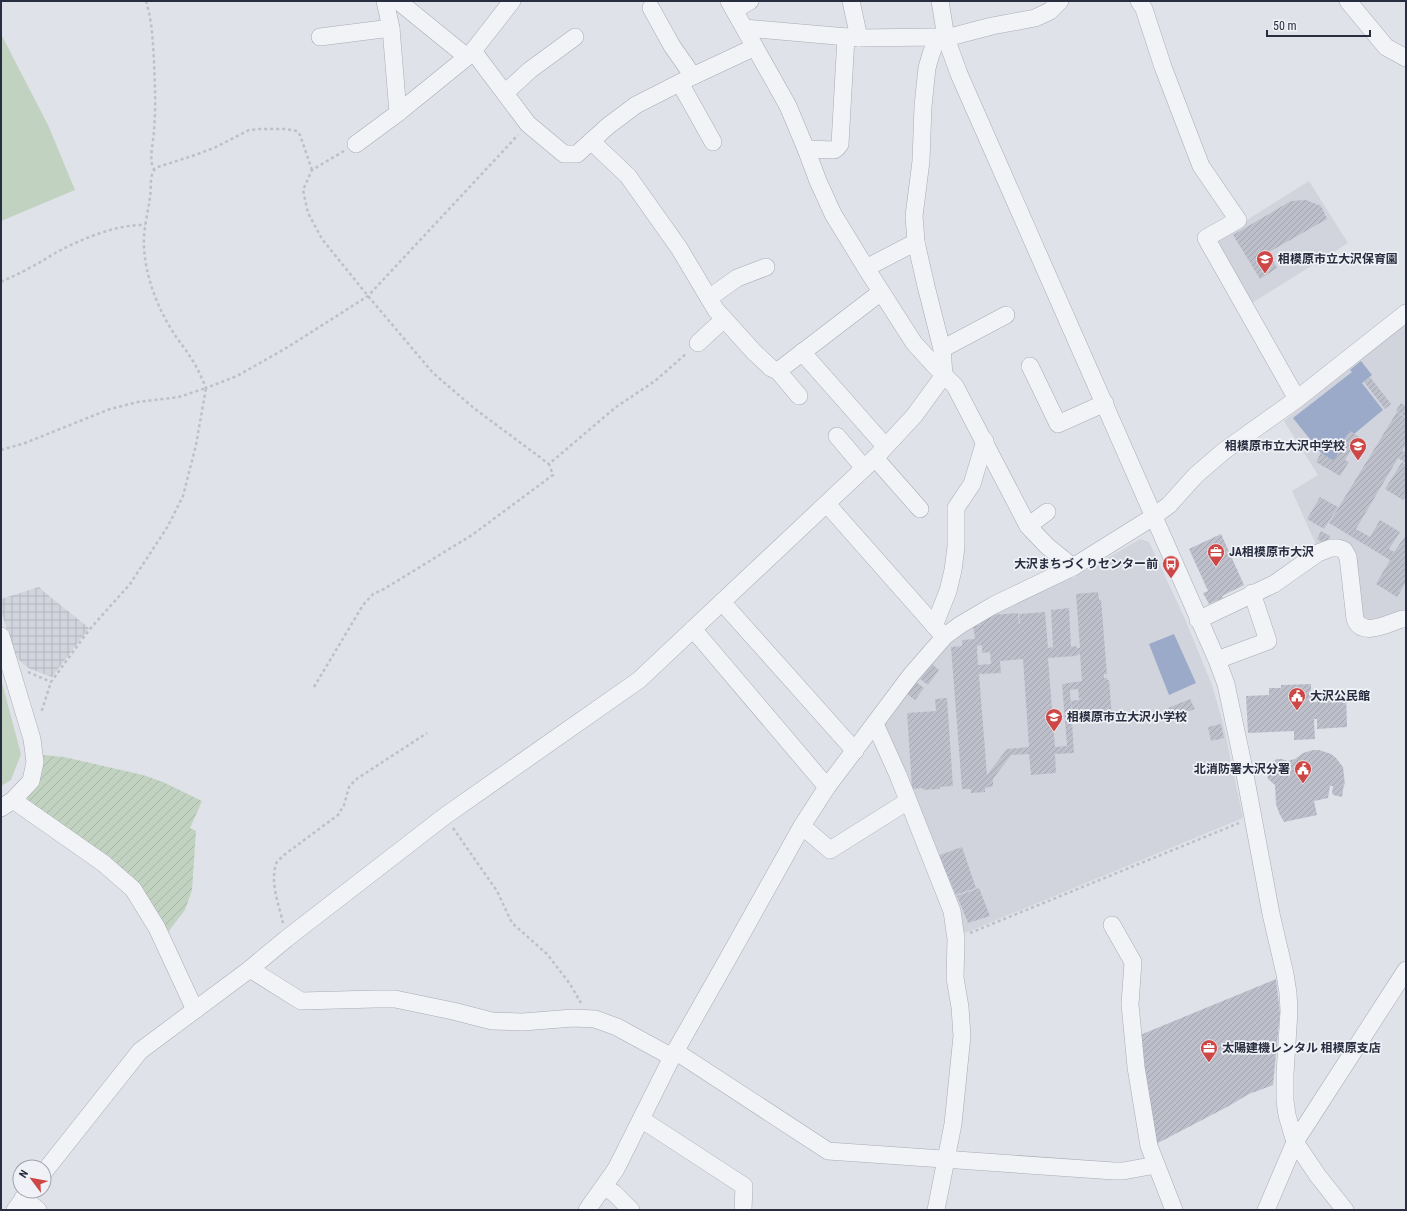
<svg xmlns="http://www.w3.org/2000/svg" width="1407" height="1211" font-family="'Roboto Condensed','Noto Sans JP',sans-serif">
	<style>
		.built { fill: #d2d4dd }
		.industrial { fill: url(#industrial-grid) }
		.green { fill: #c2d2c1 }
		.garden { fill: url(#garden-furrows) }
		.water { fill: #9baac8 }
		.building { fill: url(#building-hatch); fill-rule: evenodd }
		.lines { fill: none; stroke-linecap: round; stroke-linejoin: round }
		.minor-casing { stroke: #a8acb5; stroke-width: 18 }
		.path { stroke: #bdc0c7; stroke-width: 2.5; stroke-dasharray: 3 3; stroke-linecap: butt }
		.minor { stroke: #f2f3f7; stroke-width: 17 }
		.labels { text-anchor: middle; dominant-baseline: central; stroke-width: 3.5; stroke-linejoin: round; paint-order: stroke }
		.poi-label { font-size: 12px; font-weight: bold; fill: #282d3f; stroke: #eff1f6; text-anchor: start }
	</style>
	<defs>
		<pattern id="industrial-grid" width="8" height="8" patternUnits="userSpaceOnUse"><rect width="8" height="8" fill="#d2d4dd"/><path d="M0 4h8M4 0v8" fill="none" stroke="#b4b6bf"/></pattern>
		<pattern id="garden-furrows" width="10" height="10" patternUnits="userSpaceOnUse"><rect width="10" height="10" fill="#c2d2c1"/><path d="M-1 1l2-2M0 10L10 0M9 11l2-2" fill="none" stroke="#a7b5a7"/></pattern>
		<pattern id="building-hatch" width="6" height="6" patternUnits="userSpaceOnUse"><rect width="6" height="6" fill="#bdc0cb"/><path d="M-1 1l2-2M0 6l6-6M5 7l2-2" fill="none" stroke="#a2a5af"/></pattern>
	</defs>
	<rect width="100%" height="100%" fill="#dfe2e8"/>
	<g class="built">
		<path d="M 1309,181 L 1348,243 L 1249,305 L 1213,241 Z"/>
		<path d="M 1406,324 L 1406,613 L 1378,622 L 1360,619 L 1351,550 L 1318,549 L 1292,491 L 1318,475 L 1284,421 Z"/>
		<path d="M 1140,539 L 1149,542 L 1185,619 L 1212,685 L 1223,723 L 1243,818 L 965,933 L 881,726 L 942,647 L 988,615 L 1069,577 L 1073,578 Z"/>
	</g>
	<path class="industrial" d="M 39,587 L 43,591 L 89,628 L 52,677 L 30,669 L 22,663 L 16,656 L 12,647 L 1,610 L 1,599 Z"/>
	<g class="green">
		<path d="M 1,34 L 48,125 L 75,190 L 1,221 Z"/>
		<path d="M 1,679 L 21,754 L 11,780 L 1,786 Z"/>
	</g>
	<path class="garden" d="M 43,755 L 64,757 L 143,775 L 163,782 L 202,801 L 190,828 L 196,831 L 192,890 L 185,910 L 168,932 L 28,804 L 27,794 L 42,766 Z"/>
	<g class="water">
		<path d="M 1361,361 L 1372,375 L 1362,383 L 1383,410 L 1354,434 L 1350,431 L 1342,443 L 1344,445 L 1334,460 L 1332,460 L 1321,453 L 1293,418 L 1352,372 L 1350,370 Z"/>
		<path d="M 1174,634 L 1196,683 L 1169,695 L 1149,644 Z"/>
	</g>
	<g class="building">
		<path d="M 1306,200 L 1321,206 L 1327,219 L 1269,252 L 1277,268 L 1260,279 L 1233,235 L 1291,201 Z"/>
		<path d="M 1370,377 L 1391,404 L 1385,409 L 1364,382 Z"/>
		<path d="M 1401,403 L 1406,406 L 1406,417 L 1396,411 Z"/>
		<path d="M 1397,412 L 1406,418 L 1406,446 L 1405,446 L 1402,451 L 1404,452 L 1406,448 L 1406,463 L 1398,458 L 1356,529 L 1370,537 L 1380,520 L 1400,532 L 1389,549 L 1394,552 L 1406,535 L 1406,582 L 1397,597 L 1376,584 L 1390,560 L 1329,523 Z"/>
		<path d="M 1350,431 L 1359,437 L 1345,460 L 1349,462 L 1340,476 L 1316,462 L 1321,453 L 1332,460 L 1333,459 L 1334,460 L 1344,445 L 1342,444 Z"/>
		<path d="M 1402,462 L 1406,465 L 1406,495 L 1403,500 L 1385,489 Z"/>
		<path d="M 1320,497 L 1338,507 L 1324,529 L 1307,519 Z"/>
		<path d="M 1321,531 L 1330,536 L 1325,544 L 1317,539 Z"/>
		<path d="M 1221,534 L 1244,585 L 1222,596 L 1223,598 L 1209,604 L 1203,593 L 1208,591 L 1189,549 Z"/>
		<path d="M 1098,592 L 1099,600 L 1101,600 L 1107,674 L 1104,674 L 1104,678 L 1107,678 L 1107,680 L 1109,680 L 1112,716 L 1085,719 L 1085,721 L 1073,722 L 1071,701 L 1083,699 L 1079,699 L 1078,689 L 1070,690 L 1074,753 L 1055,754 L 1056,773 L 1031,775 L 1029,754 L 1011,755 L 993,779 L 993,786 L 985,788 L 985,792 L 971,793 L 971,789 L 962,789 L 951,647 L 962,646 L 962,640 L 975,639 L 973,625 L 980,625 L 980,621 L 987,617 L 991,617 L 991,615 L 1018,613 L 1019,624 L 1020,624 L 1019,614 L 1045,612 L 1048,648 L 1053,647 L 1051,610 L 1069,608 L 1071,647 L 1076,646 L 1077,648 L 1080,648 L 1076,594 ZM 982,645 L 982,653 L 990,652 L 991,664 L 978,665 L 977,646 ZM 1080,654 L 1082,681 L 1062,684 L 1067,746 L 1055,747 L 1048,658 L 1077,656 L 1077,655 ZM 1023,659 L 1029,747 L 1007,749 L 987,775 L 979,674 L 1001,673 L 1000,661 Z"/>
		<path d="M 932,664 L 939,670 L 934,677 L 928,685 L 920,679 Z"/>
		<path d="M 916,682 L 924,688 L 915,700 L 907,694 Z"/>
		<path d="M 1311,684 L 1311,693 L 1313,693 L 1314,702 L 1317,702 L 1316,694 L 1346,691 L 1347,727 L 1317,729 L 1317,719 L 1314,719 L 1315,739 L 1294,740 L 1294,731 L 1248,733 L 1246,696 L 1269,695 L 1269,688 L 1281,688 L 1281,685 Z"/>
		<path d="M 947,698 L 953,786 L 940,787 L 940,789 L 923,790 L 923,788 L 912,789 L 907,713 L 936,711 L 935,699 Z"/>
		<path d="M 1190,699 L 1195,709 L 1171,718 L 1168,708 Z"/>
		<path d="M 1221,724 L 1224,738 L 1211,741 L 1208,727 Z"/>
		<path d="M 1313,750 L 1319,750 L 1331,754 L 1336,758 L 1343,767 L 1345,785 L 1344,784 L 1342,797 L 1333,795 L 1334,794 L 1332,794 L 1333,786 L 1330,786 L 1328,798 L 1314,801 L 1317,815 L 1284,822 L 1279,813 L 1276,804 L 1275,785 L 1268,779 L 1267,772 L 1268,767 L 1272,762 L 1277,759 L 1282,759 L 1287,761 L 1295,759 L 1303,753 Z"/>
		<path d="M 962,847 L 976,888 L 956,895 L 945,870 L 942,871 L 937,856 Z"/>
		<path d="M 979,888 L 990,916 L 968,923 L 957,896 Z"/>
		<path d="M 1276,979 L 1280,1013 L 1273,1085 L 1249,1094 L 1227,1107 L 1156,1144 L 1140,1035 Z"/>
	</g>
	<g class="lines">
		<g class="minor-casing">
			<g id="minor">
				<path d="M 385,1 L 391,28 L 398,113"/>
				<path d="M 398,1 L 467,57"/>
				<path d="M 729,1 L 788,106 L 806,149 L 818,181 L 833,214 L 866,268 L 914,343 L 935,366 L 955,386 L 1028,526 L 1047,546 L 1073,567"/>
				<path d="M 851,1 L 859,38"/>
				<path d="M 940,1 L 946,38 L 959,74 L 1217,660 L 1226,684 L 1243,764 L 1271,914 L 1285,974 L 1288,993 L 1289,1011 L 1285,1074 L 1285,1101 L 1287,1115 L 1295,1142 L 1318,1176 L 1345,1210"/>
				<path d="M 1139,1 L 1144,9 L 1163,67 L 1201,166 L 1238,220 L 1206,238 L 1297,399"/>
				<path d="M 1348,1 L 1386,47 L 1406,58"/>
				<path d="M 651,8 L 672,46 L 693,76"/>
				<path d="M 734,10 L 750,1"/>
				<path d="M 745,28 L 859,38 L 936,37 L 946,38"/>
				<path d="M 320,37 L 391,28"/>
				<path d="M 473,51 L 528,124 L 564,154 L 577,154 L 608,126 L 636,105 L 693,76 L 755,47"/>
				<path d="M 680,83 L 713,142"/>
				<path d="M 505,93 L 530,70 L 575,37"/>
				<path d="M 591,141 L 628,176 L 679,248 L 716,310 L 754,352 L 771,368 L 778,371 L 799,396"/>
				<path d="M 356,144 L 398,113 L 467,57 L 473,51 L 512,1"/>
				<path d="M 806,149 L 834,150 L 837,148 L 840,144 L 846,37"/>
				<path d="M 866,268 L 916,242"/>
				<path d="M 709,298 L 737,278 L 766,267"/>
				<path d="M 698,343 L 723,320"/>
				<path d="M 942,349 L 1006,315"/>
				<path d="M 802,352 L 885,446"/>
				<path d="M 1030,366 L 1058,424 L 1105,403"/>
				<path d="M 778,371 L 881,292"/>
				<path d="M 837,436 L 864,468"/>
				<path d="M 875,458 L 920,509"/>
				<path d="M 827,504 L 940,632"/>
				<path d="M 1028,526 L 1047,512"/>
				<path d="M 722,602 L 855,751"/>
				<path d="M 1198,620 L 1274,584 L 1318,553 L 1331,548 L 1338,548 L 1344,550 L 1348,557 L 1355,619 C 1362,638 1389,623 1402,619 L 1406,619"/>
				<path d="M 934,626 L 948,591 L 953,570 L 956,547 L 956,508 L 972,484 L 985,441"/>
				<path d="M 693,629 L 827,787"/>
				<path d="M 1,636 L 32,739 L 35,762 L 31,781 L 13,800 L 1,808"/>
				<path d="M 1217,660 L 1268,641 L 1252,593"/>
				<path d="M 875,724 L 898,775 L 952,911 L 956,939 L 955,978 L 960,1007 L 962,1036 L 953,1124 L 936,1210"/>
				<path d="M 13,800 L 103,863 L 133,889 L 157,928 L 195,1010"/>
				<path d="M 802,826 L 830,850 L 908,801"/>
				<path d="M 1112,925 L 1133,962 L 1130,1004 L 1136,1067 L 1149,1146 L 1174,1210"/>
				<path d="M 250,969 L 301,1001 L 375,999 L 395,999 L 453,1011 L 492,1021 L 523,1022 L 573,1018 L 595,1019 L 617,1027 L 672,1057"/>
				<path d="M 675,1051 L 828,1151 L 1114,1171 L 1123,1171 L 1156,1165"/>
				<path d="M 641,1119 L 744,1186 L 743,1210"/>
				<path d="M 44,1172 L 140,1051 L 250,969 L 286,939 L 445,816 L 639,680 L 875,458 L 914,416 L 944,375 L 942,349 L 926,286 L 916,242 L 914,216 L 921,161 L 923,106 L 927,68 L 931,54 L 934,46 L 938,41 L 946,38 L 992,26 L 1035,18 L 1050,11 L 1060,1"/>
				<path d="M 604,1187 L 614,1193 L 631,1210"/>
				<path d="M 23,1198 L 38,1210"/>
				<path d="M 15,1210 L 29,1191"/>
				<path d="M 587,1210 L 616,1169 L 672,1057 L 726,962 L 802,826 L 827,787 L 911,675 L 945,636 L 960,625 L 994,605 L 1073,567 L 1153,517 L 1169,505 L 1196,475 L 1224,451 L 1297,399 L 1406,313"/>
				<path d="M 1266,1210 L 1295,1142 L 1406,970"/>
			</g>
		</g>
		<g class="path">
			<path d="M 146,1 C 152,21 153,41 154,62 C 155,85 156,107 154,130 C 154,140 148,161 154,169"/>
			<path d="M 344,151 L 312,170 L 303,190 L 308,213 L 322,239 L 368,296 L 433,373 L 475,409 L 549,464"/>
			<path d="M 312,170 L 300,135 L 297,131 L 285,129 L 260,129 L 249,130 L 214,148 L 195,155 L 158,167 C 148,172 152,187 150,197 C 148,213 143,230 144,246 C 145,275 157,307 173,332 C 178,340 184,347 189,355 C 196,365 201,376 206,388 L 237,376 L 288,347 L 368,296 L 518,135"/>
			<path d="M 1,282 C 11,277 21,273 31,267 C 42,262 52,254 63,249 C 86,237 120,224 145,225"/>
			<path d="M 1,450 L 25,443 L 110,409 L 138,402 L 179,397 L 206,388 L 196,445 L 183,496 L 168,526 L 130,584 L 89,630 L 51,682 L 41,713"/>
			<path d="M 28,672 L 51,682"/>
			<path d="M 314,687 L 363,605 L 373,594 L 384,589 L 472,535 L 553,475 L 549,464 L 616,407 L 655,381 L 687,353"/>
			<path d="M 453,828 L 497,891 L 512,923 L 547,954 L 570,984 L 581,1003"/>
			<path d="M 283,923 C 279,905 270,883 276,864 C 277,861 281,858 284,855 L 338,815 L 344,805 L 349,787 L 355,780 L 427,733"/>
			<path d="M 970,933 L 1239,823"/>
		</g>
		<use href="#minor" class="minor"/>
	</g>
	<defs>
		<g id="school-pin" transform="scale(0.9)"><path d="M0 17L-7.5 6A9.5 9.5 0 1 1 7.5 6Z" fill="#cc4746" stroke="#eff1f6"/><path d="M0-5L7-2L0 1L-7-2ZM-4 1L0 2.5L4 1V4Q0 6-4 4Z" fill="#fff"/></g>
		<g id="office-pin" transform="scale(0.9)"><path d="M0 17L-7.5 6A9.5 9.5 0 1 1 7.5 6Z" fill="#cc4746" stroke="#eff1f6"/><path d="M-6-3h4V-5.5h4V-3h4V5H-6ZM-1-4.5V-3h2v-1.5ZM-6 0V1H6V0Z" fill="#fff"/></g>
		<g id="bus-pin" transform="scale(0.9)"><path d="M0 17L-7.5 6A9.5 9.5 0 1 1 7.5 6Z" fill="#cc4746" stroke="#eff1f6"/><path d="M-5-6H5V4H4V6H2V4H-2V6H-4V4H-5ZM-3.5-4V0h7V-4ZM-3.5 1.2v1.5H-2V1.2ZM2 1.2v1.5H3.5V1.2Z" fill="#fff"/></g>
		<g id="civic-pin" transform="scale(0.9)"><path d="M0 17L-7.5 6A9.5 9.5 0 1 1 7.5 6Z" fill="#cc4746" stroke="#eff1f6"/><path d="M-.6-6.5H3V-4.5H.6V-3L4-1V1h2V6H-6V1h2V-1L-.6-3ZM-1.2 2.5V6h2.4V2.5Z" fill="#fff"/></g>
	</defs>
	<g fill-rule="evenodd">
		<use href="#school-pin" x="1265" y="259"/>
		<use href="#school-pin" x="1358" y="446"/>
		<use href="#office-pin" x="1216" y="552"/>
		<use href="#bus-pin" x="1171" y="564"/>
		<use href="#civic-pin" x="1297" y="696"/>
		<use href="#school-pin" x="1054" y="717"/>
		<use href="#civic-pin" x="1303" y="769"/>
		<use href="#office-pin" x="1209" y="1048"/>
	</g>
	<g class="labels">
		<g class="poi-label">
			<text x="1278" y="259">相模原市立大沢保育園</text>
			<text x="1345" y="446" text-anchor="end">相模原市立大沢中学校</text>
			<text x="1229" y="552">JA相模原市大沢</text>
			<text x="1158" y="564" text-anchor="end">大沢まちづくりセンター前</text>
			<text x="1310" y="696">大沢公民館</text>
			<text x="1067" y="717">相模原市立大沢小学校</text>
			<text x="1290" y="769" text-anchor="end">北消防署大沢分署</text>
			<text x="1222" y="1048">太陽建機レンタル 相模原支店</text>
		</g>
	</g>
	<rect width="1407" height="1211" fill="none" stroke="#282d3f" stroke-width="4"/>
	<g transform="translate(32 1179) rotate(302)"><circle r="19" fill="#eff1f6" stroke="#9fa3ad"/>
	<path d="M0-3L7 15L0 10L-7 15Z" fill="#cc4746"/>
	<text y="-6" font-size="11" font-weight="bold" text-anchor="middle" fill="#282d3f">N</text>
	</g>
	<path d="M1267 30v6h103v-6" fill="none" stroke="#282d3f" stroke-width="2"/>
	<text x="1273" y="30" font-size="12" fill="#282d3f" stroke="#eff1f6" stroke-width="3" paint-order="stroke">50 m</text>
</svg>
